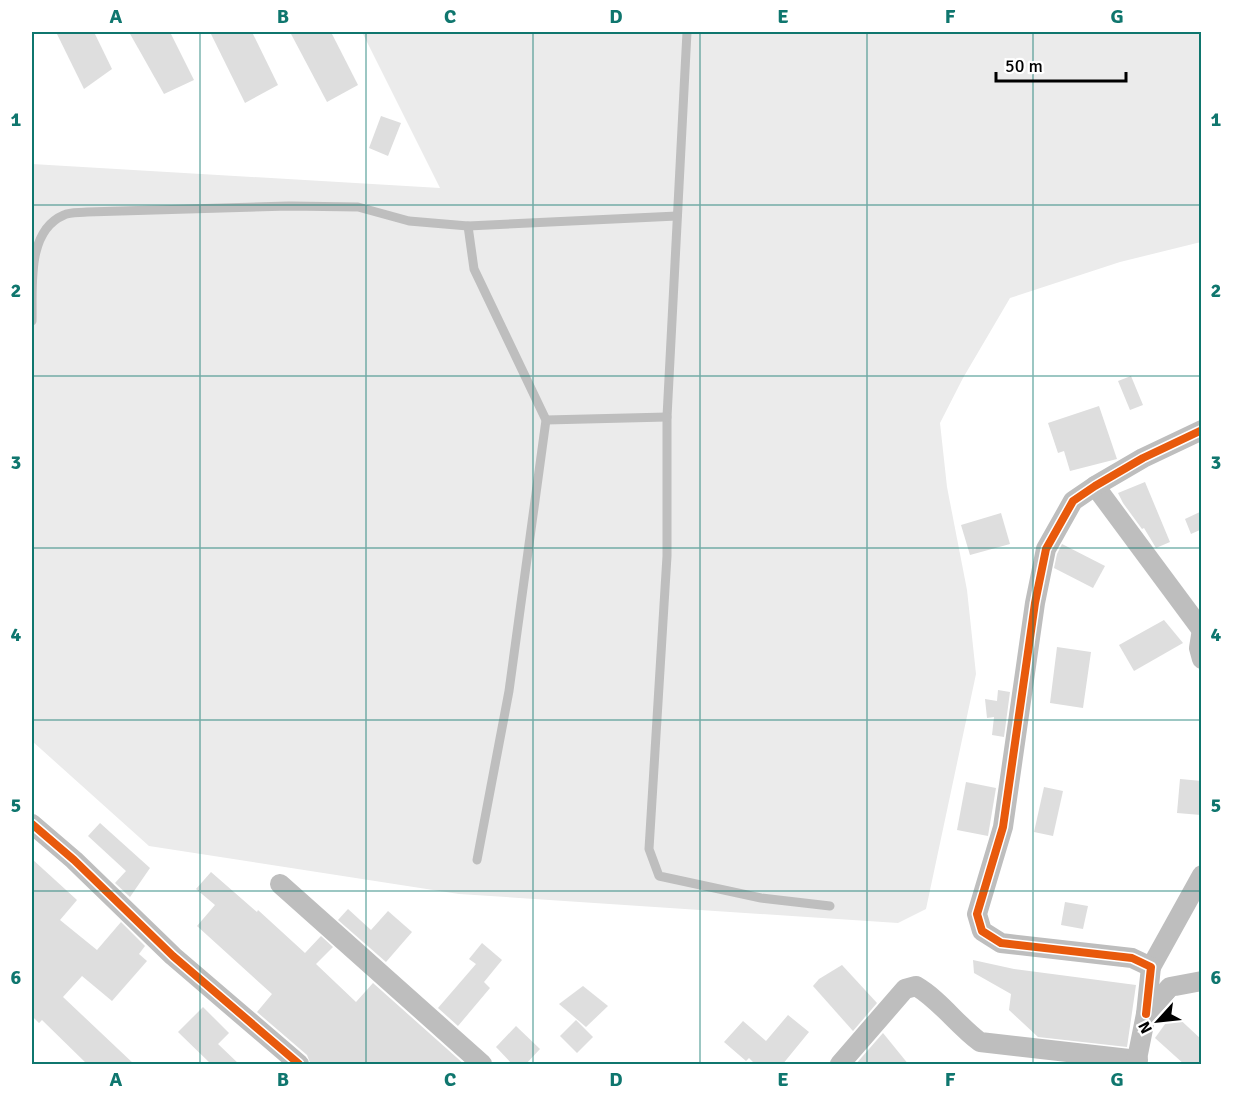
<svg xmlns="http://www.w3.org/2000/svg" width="1233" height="1096" font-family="Signika,sans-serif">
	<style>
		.green { fill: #ebebeb }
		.building { fill: #dedede }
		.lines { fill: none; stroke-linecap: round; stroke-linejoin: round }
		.service { stroke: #bebebe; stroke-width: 9 }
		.minor { stroke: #bebebe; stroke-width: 20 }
		.cycleway-casing { stroke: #fff; stroke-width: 11 }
		.cycleway { stroke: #e8590c; stroke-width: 8 }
		.grid { fill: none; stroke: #0f766e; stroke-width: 1.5; stroke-opacity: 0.55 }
		.neatline { fill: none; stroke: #0f766e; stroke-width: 2 }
		.grid-label { font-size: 20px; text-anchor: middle; font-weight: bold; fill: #0f766e }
	</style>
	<rect width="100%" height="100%" fill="#fff"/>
	<path class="green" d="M 362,32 L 1201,32 L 1201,242 L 1120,262 L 1010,298 L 963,378 L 940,423 L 947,487 L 967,590 L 976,674 L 926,909 L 898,923 L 459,894 L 149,846 L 32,741 L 32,164 L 440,188 Z"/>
	<g class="building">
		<path d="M 56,32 L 94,32 L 112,69 L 84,89 Z"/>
		<path d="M 129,32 L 170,32 L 194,80 L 164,94 Z"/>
		<path d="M 210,32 L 252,32 L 278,85 L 245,103 Z"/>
		<path d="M 290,32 L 331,32 L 358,85 L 327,102 Z"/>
		<path d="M 381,116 L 401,123 L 388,156 L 369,148 Z"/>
		<path d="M 1131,376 L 1143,405 L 1130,410 L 1118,381 Z"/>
		<path d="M 1099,406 L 1117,459 L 1070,471 L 1064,451 L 1058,453 L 1048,423 Z"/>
		<path d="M 1145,482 L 1170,542 L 1156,548 L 1144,528 L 1142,529 L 1123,503 L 1118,493 Z"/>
		<path d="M 1202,511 L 1202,529 L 1191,534 L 1185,519 Z"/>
		<path d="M 1001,513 L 1010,544 L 970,555 L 961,525 Z"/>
		<path d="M 1062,544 L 1105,566 L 1093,588 L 1054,568 L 1057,554 Z"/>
		<path d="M 1164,620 L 1183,643 L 1134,671 L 1119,645 Z"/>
		<path d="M 1057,647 L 1091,652 L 1083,708 L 1050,703 Z"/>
		<path d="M 998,690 L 1010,692 L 1004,737 L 992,735 L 994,717 L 987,718 L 985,699 L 997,701 Z"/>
		<path d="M 1180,779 L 1202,781 L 1201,815 L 1177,813 Z"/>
		<path d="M 966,782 L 996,788 L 988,836 L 957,830 Z"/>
		<path d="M 1044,787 L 1063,791 L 1053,836 L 1034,832 Z"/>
		<path d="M 100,823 L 150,868 L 130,897 L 115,883 L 126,871 L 88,836 Z"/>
		<path d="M 32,859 L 77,900 L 60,920 L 97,950 L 121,922 L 145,946 L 139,954 L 147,961 L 112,1001 L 82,976 L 63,997 L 135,1065 L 88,1065 L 42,1020 L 39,1023 L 32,1016 Z"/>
		<path d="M 211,872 L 257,912 L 258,910 L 305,953 L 321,936 L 333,947 L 316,964 L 356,1002 L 373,983 L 465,1065 L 311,1065 L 307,1055 L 257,1012 L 272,994 L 197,926 L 215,905 L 196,889 Z"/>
		<path d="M 1065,902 L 1088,906 L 1083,929 L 1061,925 Z"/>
		<path d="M 348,909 L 371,930 L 388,911 L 412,932 L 386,962 L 338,920 Z"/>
		<path d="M 482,943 L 502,960 L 484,982 L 490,988 L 458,1026 L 438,1008 L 476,964 L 469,959 Z"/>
		<path d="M 973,960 L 1014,969 L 1136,985 L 1127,1047 L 1038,1037 L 1009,1010 L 1011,994 L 974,973 Z"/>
		<path d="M 842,965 L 877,1003 L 853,1031 L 813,986 L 819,979 Z"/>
		<path d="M 583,986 L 608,1006 L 586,1027 L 559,1004 Z"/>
		<path d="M 203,1007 L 229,1033 L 218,1044 L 240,1065 L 212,1065 L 178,1032 Z"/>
		<path d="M 1173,1013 L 1202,1040 L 1202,1065 L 1185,1065 L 1155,1038 Z"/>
		<path d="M 788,1015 L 809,1032 L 782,1065 L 756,1065 L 749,1058 L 746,1061 L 724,1042 L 743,1021 L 766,1041 Z"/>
		<path d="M 576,1020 L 593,1037 L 577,1053 L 560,1036 Z"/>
		<path d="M 516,1026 L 540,1049 L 525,1065 L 513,1065 L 496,1047 Z"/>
		<path d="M 883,1033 L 909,1065 L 855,1065 Z"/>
	</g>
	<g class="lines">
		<g class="service">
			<path d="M 687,32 L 667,417 L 667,556 L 649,849 L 659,876 L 761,898 L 830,906"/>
			<path d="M 468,226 L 474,269 L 546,420 L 509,691 L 477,860"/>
			<path d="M 32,321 C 33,287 26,231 64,215 C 70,212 80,213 87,212 L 289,206 L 358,207 L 409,221 L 468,226 L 677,216"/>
			<path d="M 546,420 L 667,417"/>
		</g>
		<g class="minor">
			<path d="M 1095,486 L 1201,629"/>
			<path d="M 1202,629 L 1199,648 L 1202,659"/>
			<path d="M 32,824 L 74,860 L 173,956 L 299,1064"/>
			<path d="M 280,884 L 482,1064"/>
			<path d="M 1151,967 L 1202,875"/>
			<path d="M 1146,1014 L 1151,967 L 1132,958 L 1001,943 L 982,931 L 977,914 L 1003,827 L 1035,603 L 1046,549 L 1073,501 L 1095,486 L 1143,458 L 1202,430"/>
			<path d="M 840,1064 L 905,989 L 916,986 C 940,1000 957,1025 980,1042 L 1138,1060"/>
			<path d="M 1136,1064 L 1146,1014 L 1170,987 L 1202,981"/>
		</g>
		<g class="cycleway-casing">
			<g id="cycleway">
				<path d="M 32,824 L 74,860 L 173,956 L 299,1064"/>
				<path d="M 1146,1014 L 1151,967 L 1132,958 L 1001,943 L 982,931 L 977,914 L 1003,827 L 1035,603 L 1046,549 L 1073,501 L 1095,486 L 1143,458 L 1202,430"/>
			</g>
		</g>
		<use href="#cycleway" class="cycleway"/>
	</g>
	<path class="grid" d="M 200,32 L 200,1064M 366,32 L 366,1064M 533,32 L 533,1064M 700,32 L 700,1064M 867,32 L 867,1064M 1033,32 L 1033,1064M 32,205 L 1202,205M 32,376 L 1202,376M 32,548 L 1202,548M 32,720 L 1202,720M 32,891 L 1202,891"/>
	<rect width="1233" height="1096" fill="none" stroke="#ffffff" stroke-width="66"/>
	<g transform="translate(1158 1021) rotate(243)" stroke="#ffffff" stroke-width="4.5" paint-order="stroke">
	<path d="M0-4.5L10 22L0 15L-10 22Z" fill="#000000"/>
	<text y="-9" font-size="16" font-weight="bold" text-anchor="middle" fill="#000000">N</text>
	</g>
	<path d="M996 72v9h130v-9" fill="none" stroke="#000000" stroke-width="3"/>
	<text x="1005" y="72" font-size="18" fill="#000000" stroke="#ffffff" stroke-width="4.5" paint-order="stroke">50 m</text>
	<rect x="33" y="33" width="1167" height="1030" class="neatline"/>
	<g class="grid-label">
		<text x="116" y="23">A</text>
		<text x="283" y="23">B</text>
		<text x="450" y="23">C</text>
		<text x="616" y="23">D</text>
		<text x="783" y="23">E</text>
		<text x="950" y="23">F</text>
		<text x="1117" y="23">G</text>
		<text x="16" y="126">1</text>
		<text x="1216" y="126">1</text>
		<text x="16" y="297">2</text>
		<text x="1216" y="297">2</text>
		<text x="16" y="469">3</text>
		<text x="1216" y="469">3</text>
		<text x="16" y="641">4</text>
		<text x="1216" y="641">4</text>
		<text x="16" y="812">5</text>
		<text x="1216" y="812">5</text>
		<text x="16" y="984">6</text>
		<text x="1216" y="984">6</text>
		<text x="116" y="1086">A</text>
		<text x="283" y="1086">B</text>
		<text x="450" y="1086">C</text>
		<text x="616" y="1086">D</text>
		<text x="783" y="1086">E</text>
		<text x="950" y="1086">F</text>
		<text x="1117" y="1086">G</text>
	</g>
</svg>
